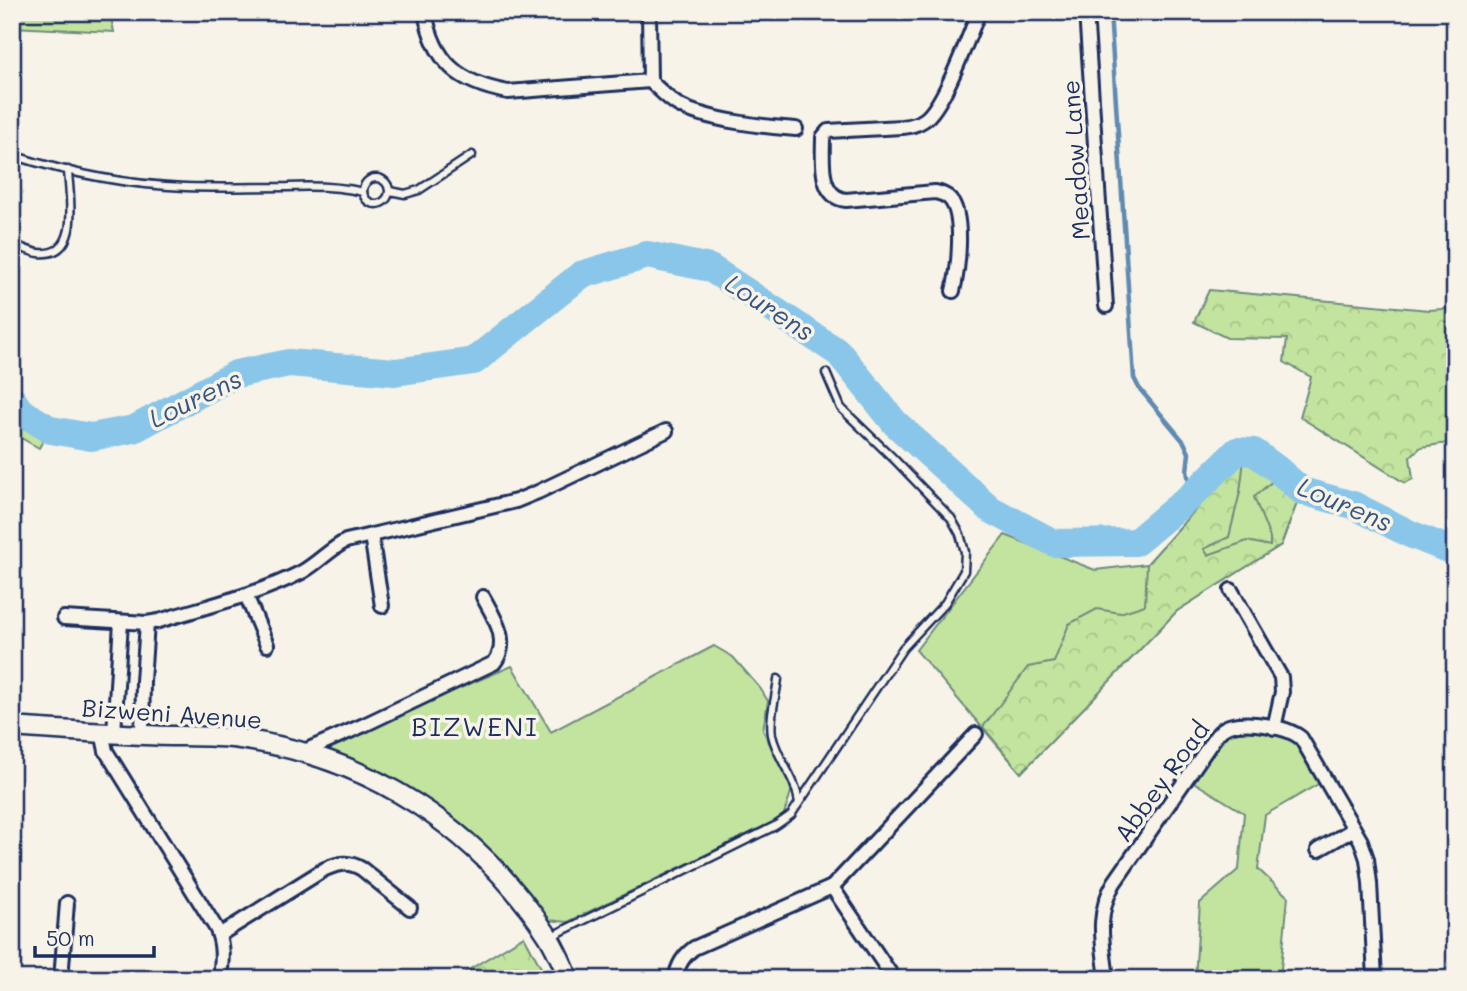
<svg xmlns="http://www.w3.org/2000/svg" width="1467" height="991" font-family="Mali,sans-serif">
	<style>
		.grass { fill: #c2e49e; stroke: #6e8a7e; stroke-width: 2 }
		.forest { fill: url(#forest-crowns); stroke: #6e8a7e; stroke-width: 2 }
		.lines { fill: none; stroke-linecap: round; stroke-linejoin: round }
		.stream { stroke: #5e8ab1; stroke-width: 4.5 }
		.river { stroke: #8ac6e9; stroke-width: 28 }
		.lane-casing { stroke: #1b2f5e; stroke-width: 11 }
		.street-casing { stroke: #1b2f5e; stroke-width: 18 }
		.secondary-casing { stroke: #1b2f5e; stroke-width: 23 }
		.lane { stroke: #f7f3e8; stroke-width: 6 }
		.street { stroke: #f7f3e8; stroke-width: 12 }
		.secondary { stroke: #f7f3e8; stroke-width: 18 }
		.labels { text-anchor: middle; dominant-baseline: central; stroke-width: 7; stroke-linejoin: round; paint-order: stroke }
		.street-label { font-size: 24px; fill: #1b2f5e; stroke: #f7f3e8 }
		.water-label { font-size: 26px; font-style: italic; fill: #375581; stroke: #f7f3e8 }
		.neighbourhood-label { font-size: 26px; letter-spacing: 2px; fill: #1b2f5e; stroke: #f7f3e8 }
	</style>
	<defs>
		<pattern id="forest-crowns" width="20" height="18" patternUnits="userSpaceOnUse" patternTransform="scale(1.75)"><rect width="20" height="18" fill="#c2e49e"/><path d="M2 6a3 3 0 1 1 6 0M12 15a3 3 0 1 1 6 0" fill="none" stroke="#a6c48a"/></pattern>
	</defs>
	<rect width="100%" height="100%" fill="#f7f3e8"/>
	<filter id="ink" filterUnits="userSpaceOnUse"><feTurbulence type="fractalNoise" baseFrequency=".0143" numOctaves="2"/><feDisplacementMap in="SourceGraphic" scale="14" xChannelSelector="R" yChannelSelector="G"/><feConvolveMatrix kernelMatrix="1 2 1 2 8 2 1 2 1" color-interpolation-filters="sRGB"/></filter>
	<g filter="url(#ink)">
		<g class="grass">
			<path d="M 12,12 L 110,12 L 114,32 L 12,27 Z"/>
			<path d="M 12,411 L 15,414 L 48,432 L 39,448 L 12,433 Z"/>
			<path d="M 1244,460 L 1275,479 L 1297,503 L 1281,545 L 1177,611 L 1021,773 L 916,650 L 1005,535 L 1095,570 L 1147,564 L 1229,472 Z"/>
			<path d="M 714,646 L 733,657 L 760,688 L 768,701 L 763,730 L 792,789 L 783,817 L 568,922 L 548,920 L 520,884 L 478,838 L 435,804 L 382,773 L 328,749 L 330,743 L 512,666 L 551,732 Z"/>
			<path d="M 1243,728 C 1257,731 1282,732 1293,740 C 1302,746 1314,773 1320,783 L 1265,815 L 1258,869 L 1288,897 L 1280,979 L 1195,979 L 1200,903 L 1239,869 L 1244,813 L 1192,781 L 1224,736 L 1228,732 Z"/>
		</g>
		<g class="forest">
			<path d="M 1209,290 L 1429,310 L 1455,308 L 1455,442 L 1421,447 L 1410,457 L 1413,479 L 1405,483 L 1300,417 L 1311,377 L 1284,362 L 1287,339 L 1227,338 L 1194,322 Z"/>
			<path d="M 1244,460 L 1240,492 L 1229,537 L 1204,549 L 1208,555 L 1247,541 L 1270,546 L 1270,538 L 1254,497 L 1275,479 L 1297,503 L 1281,545 L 1177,611 L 1021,773 L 983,727 L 1028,667 L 1054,662 L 1069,624 L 1097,609 L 1120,613 L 1145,605 L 1147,564 L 1229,472 Z"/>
			<path d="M 524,936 L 547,979 L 454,979 Z"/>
		</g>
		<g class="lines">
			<path class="stream" d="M 1110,12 L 1134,378 L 1139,388 L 1184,442 L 1189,453 L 1187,471 L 1192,495"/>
			<path class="river" d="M 12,399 L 20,411 L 51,430 L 91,437 L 134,429 L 236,374 L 289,363 L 395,372 L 474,361 L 581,275 L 647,255 L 710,268 L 839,353 L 895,423 L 990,509 L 1054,543 L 1136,542 L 1192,495 L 1237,451 L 1254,452 L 1277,469 L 1302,491 L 1353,505 L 1410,534 L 1455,552"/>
			<g class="lane-casing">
				<g id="lane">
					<path d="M 12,155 C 68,173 128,185 186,187 C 220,188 254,187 288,187 C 313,186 338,186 363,192"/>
					<circle cx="376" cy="191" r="13"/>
					<path d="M 390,191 L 405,194 L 419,190 L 472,155"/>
					<path d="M 12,244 C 21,247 30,252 39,253 C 82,257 69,197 68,170"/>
					<path d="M 799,803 L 903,648 L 945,603 L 964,571 L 965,552 L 960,534 L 951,518 L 894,459 L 841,408 L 826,373"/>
					<path d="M 550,937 L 775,826 L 791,815 L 799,803 C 796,777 777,759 772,735 C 769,718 776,697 778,679"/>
				</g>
			</g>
			<g class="street-casing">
				<g id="street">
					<path d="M 425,12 C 434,63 459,83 508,92 L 650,81 C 660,90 669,100 680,106 C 707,120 765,127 796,129"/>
					<path d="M 649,12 L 650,81"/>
					<path d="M 1086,12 L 1106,306"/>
					<path d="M 953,291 C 958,271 965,216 950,199 C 946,195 941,193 935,192 L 846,200 C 818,197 823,158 823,137 L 828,131 L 902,127 C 910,126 917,125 924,120 C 944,107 968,37 979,12"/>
					<path d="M 371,535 L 382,606"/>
					<path d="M 1231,590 L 1281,677 L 1282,692 L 1274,728"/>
					<path d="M 246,595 L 267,645"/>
					<path d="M 64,618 L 147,623 L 159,621 C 207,606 257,595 302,572 C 318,563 330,549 346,541 L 516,501 L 538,492 L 666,431"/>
					<path d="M 102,732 L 106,751 L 216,928 C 224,945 222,961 220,979"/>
					<path d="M 114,733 L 121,622"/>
					<path d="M 142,735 L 143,681 L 147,623"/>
					<path d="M 302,752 L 364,725 L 494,663 C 511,642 494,617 483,597"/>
					<path d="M 1318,850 L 1354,829"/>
					<path d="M 832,887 L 894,979"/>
					<path d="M 219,935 L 325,869 C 339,863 349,861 362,869 L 410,908"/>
					<path d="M 61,979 L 67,903"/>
					<path d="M 675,979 C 678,965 683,956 694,948 L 832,887 L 976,734"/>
					<path d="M 1107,979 C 1103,943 1095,916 1114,883 L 1216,736 C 1220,731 1223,728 1229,726 C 1247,720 1286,726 1301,738 L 1361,841 L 1367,859 L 1370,883 L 1375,979"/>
				</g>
			</g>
			<g class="secondary-casing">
				<path id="secondary" d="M 12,727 C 56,730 101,733 145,735 C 176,737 209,735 240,739 C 369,757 477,827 548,936 C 556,949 563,965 569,979"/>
			</g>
			<use href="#lane" class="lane"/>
			<use href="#street" class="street"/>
			<use href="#secondary" class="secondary"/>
		</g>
	</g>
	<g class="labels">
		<g class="street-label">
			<text transform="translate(1075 160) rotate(-94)">Meadow Lane</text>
			<text transform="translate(172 713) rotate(4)">Bizweni Avenue</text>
			<text transform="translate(1161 781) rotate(-54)">Abbey Road</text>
		</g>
		<g class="water-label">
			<text transform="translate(770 307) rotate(33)">Lourens</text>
			<text transform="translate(195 398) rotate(-26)">Lourens</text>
			<text transform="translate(1345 504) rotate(23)">Lourens</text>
		</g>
		<g class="neighbourhood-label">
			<text x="475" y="726">BIZWENI</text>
		</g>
	</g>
	<rect width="1467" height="991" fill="none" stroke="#f7f3e8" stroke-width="42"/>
	<rect x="21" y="21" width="1425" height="949" fill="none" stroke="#1b2f5e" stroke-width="2.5" filter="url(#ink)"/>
	<path d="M35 946v10h119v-10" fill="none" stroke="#1b2f5e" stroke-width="3.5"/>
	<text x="46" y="946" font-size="21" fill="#1b2f5e" stroke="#f7f3e8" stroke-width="5" paint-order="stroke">50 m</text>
</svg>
